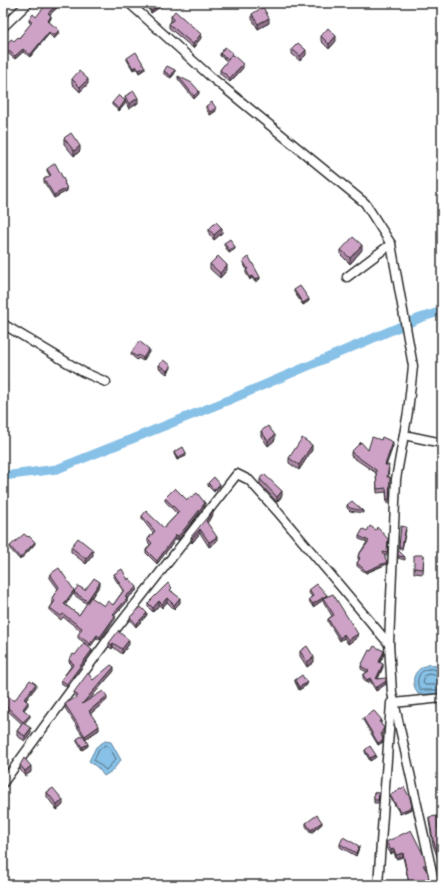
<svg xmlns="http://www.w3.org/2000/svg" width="445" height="888" font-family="Pangolin,sans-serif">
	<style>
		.water { fill: #88c1e7; stroke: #63859c }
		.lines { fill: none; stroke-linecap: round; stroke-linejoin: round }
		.shore { stroke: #506776; stroke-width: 1 }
		.canal { stroke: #88c1e7; stroke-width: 9 }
		.minor-casing { stroke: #2b2b2b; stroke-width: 11 }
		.minor { stroke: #fff; stroke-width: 8 }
		.wall { fill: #b08baa; stroke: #2b2b2b; fill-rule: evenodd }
		.shaded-wall { fill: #90718b; stroke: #2b2b2b }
		.building { fill: #cda2c6; stroke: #2b2b2b }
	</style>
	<rect width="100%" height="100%" fill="#fff"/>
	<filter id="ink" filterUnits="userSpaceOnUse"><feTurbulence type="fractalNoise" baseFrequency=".025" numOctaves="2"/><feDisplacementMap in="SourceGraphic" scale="8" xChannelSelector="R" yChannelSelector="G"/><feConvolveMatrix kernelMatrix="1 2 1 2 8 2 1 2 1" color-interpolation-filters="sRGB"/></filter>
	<g filter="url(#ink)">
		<g class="water">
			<path d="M 430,664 L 442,668 L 442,694 L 418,694 C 409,679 414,669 430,664 Z"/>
			<path d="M 105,741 L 111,742 L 121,760 L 112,771 L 104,776 L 98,768 L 89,761 L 96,747 Z"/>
		</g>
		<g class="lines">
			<g class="shore">
				<path d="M 442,672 C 438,671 433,668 429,669 C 419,669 414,683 421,690 L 442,690"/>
				<path d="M 442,677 L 430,674 L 425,675 L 423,683 L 425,685 L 442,685"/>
				<path d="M 106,745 L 109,747 L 116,759 L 106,770 L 94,760 L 99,750 Z"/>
			</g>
			<path class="canal" d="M 3,476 L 57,469 L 229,400 L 420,318 L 442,311"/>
			<g class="minor-casing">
				<g id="minor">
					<path d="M 129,3 L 211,77 L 365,203 L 391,244 L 413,366 L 408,412 L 396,479 L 389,644 L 392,693 L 435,885"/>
					<path d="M 3,27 L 28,3"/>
					<path d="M 347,277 L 391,244"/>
					<path d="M 3,324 L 83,372 L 106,382"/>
					<path d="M 404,435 L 442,443"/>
					<path d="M 394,703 L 442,698"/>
					<path d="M 3,783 L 109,638 L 237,474 L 249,480 L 277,511 L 389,644"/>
					<path d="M 378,885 L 391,703"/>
				</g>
			</g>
			<use href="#minor" class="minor"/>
		</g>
		<g class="wall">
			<path d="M 144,3 L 165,3 L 165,4 L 151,13 Z"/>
			<path d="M 57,8 L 50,14 L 51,18 L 49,22 L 59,33 L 54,39 L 49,34 L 30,57 L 23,52 L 15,59 L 4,50 L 4,47 L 19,38 L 31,24 L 29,22 L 29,20 Z"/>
			<path d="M 252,14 L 269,23 L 258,29 L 252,19 Z"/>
			<path d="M 171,16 L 201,38 L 193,48 L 169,28 L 169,24 L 171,21 Z"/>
			<path d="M 321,36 L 336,41 L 329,49 L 321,41 Z"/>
			<path d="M 292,49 L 306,55 L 300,61 L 292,54 Z"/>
			<path d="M 220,54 L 233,55 L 243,68 L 230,82 L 220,74 L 220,70 L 227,61 L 220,56 Z"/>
			<path d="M 127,58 L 145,69 L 139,73 L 136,68 L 133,70 L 127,60 Z"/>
			<path d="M 164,71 L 175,73 L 171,78 L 164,74 Z"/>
			<path d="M 178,76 L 199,94 L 194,99 L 178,79 Z"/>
			<path d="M 72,79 L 88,84 L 80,92 L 72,84 Z"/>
			<path d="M 125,96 L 138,103 L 129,109 L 125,101 Z"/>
			<path d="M 112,103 L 125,104 L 119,111 L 112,105 Z"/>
			<path d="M 206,106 L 216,111 L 210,115 L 206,109 Z"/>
			<path d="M 64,138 L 80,151 L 74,156 L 64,144 Z"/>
			<path d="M 47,169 L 65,184 L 67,191 L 54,198 L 44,182 L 44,179 L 50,176 L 47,171 Z"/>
			<path d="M 209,229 L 222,233 L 214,240 L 209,234 Z"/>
			<path d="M 224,243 L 235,249 L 229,253 L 224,245 Z"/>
			<path d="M 341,250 L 362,250 L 350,264 L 341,255 Z"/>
			<path d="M 243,261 L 260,279 L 255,282 L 252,278 L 250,280 L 246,273 L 246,270 L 247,270 L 243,263 Z"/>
			<path d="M 210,264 L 227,270 L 220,278 L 210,269 Z"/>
			<path d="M 294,290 L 309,301 L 303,305 L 294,292 Z"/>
			<path d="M 149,352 L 143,361 L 138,358 L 137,360 L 131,355 L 131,353 Z"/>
			<path d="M 159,365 L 171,368 L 167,374 L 159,368 Z"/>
			<path d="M 261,431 L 275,440 L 268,446 L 261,436 Z"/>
			<path d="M 393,446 L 386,465 L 389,469 L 388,477 L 390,477 L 389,503 L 387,504 L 386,492 L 377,493 L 376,473 L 351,456 L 351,452 Z"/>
			<path d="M 312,450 L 299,470 L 289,463 L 289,458 Z"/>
			<path d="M 174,452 L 186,456 L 177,460 L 174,454 Z"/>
			<path d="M 260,479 L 282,496 L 277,502 L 260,484 Z"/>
			<path d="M 208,483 L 220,486 L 214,492 L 208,486 Z"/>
			<path d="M 165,498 L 187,500 L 205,506 L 182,535 L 178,540 L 176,539 L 157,564 L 146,553 L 146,550 L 150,545 L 148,542 L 148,539 L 153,533 L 142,519 L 142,516 L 164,528 L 177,514 L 165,501 Z"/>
			<path d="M 347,505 L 363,511 L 363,513 L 350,511 L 347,508 Z"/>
			<path d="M 213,514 L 207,523 L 217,541 L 209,547 L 200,533 L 192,543 L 191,542 L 191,537 Z"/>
			<path d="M 406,530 L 402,550 L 399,549 L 399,547 Z"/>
			<path d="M 367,531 L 388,539 L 387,556 L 384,555 L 387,564 L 366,573 L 357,566 L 357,563 L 359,560 L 358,559 L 358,556 L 367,542 L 359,539 L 359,536 Z"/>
			<path d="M 35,544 L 20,560 L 10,549 L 10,546 Z"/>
			<path d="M 71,547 L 93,555 L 86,564 L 71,552 Z"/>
			<path d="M 398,550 L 405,557 L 405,560 L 398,558 Z"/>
			<path d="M 424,555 L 423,574 L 414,573 L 414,568 Z"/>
			<path d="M 50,574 L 74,592 L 85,590 L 100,585 L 89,601 L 104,606 L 113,605 L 123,591 L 114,577 L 114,574 L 128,580 L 137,590 L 127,599 L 127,602 L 115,615 L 115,619 L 100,640 L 97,638 L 90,647 L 78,638 L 78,635 L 81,631 L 63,617 L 61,620 L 50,611 L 50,608 L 53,603 L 52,601 L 52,598 L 58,589 L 50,578 ZM 74,593 L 74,595 L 87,604 L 79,615 L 65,605 Z"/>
			<path d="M 309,590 L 327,596 L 358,637 L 348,644 L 344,638 L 340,641 L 328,622 L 328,619 L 332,616 L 323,601 L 323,600 L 313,607 L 309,601 L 309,599 L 312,597 L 309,593 Z"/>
			<path d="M 172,591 L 180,603 L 174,609 L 167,602 L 162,608 L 159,605 L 153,612 L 148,607 L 148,603 Z"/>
			<path d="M 147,615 L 136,627 L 130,620 L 130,617 Z"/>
			<path d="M 119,633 L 129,644 L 122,654 L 113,647 L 112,649 L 109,647 L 109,643 Z"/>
			<path d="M 300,651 L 314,662 L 307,667 L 300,656 Z"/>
			<path d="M 371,651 L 384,654 L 380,662 L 383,667 L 378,679 L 386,684 L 376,691 L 370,681 L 367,683 L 363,678 L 363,675 L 367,672 L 361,669 L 361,666 Z"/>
			<path d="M 92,653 L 67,687 L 61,683 L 61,680 L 72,665 L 69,662 L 69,660 L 75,655 Z"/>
			<path d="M 114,671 L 89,699 L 107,700 L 90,714 L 99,730 L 85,739 L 88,746 L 82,750 L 77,742 L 77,739 L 83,736 L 65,708 L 65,704 L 76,698 L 74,695 L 74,692 L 93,680 Z"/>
			<path d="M 295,680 L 307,685 L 299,690 L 295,682 Z"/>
			<path d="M 36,687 L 26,700 L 28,705 L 24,710 L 30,717 L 24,723 L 31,733 L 25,741 L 17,736 L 17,731 L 22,724 L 7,710 L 5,713 L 3,711 L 3,698 L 14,701 Z"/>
			<path d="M 363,718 L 382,722 L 380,723 L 384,731 L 382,735 L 383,742 L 378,745 L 363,720 Z"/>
			<path d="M 365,750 L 376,757 L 370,761 L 365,752 Z"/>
			<path d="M 20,765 L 31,772 L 25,776 L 20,770 Z"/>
			<path d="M 47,792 L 63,805 L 57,810 L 47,797 Z"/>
			<path d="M 374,793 L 379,793 L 378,803 L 374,803 Z"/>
			<path d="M 390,795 L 412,809 L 400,814 L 390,797 Z"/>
			<path d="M 429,817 L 438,829 L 442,828 L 442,869 L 433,845 L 429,821 Z"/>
			<path d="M 306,823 L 322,824 L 311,833 L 306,826 Z"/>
			<path d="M 386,842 L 426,865 L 426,868 L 424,868 L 429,885 L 409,883 L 403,857 L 396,859 L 394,852 L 391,854 L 386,846 Z"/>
			<path d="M 340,844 L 359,848 L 356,856 L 340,847 Z"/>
		</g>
		<g class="shaded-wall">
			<path d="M 162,3 L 165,3 L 165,4 L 151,13 L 151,11 Z"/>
			<path d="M 223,3 L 226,3 L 220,7 L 220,5 Z"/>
			<path d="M 57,5 L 57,8 L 48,16 L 48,13 Z"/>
			<path d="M 51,16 L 51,18 L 48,23 L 48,21 Z"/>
			<path d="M 269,18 L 269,23 L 258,29 L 258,24 Z"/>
			<path d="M 59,30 L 59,33 L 54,39 L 54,36 Z"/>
			<path d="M 49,32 L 49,34 L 30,57 L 30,55 Z"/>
			<path d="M 201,34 L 201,38 L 193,48 L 193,44 Z"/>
			<path d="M 336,36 L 336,41 L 329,49 L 329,44 Z"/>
			<path d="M 23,49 L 23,52 L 15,59 L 15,56 Z"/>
			<path d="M 306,50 L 306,55 L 300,61 L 300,56 Z"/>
			<path d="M 243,64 L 243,68 L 230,82 L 230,78 Z"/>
			<path d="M 136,66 L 136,68 L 133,70 L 133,68 Z"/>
			<path d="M 145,67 L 145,69 L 139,73 L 139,70 Z"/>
			<path d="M 175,70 L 175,73 L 171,78 L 171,76 Z"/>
			<path d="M 88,79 L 88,84 L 80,92 L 80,87 Z"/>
			<path d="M 199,91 L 199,94 L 194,99 L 194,96 Z"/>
			<path d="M 138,98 L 138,103 L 129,109 L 129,104 Z"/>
			<path d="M 125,101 L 125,104 L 119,111 L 119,109 Z"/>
			<path d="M 216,108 L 216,111 L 210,115 L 210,112 Z"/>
			<path d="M 80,146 L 80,151 L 74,156 L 74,151 Z"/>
			<path d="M 67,188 L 67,191 L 54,198 L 54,195 Z"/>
			<path d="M 222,228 L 222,233 L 214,240 L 214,235 Z"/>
			<path d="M 362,245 L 362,250 L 350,264 L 350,258 Z"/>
			<path d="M 235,247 L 235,249 L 229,253 L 229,250 Z"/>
			<path d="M 227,265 L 227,270 L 220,278 L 220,273 Z"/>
			<path d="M 252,276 L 252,278 L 250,280 L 250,277 Z"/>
			<path d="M 260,277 L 260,279 L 255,282 L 255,280 Z"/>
			<path d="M 309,299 L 309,301 L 303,305 L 303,303 Z"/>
			<path d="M 149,349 L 149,352 L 143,361 L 143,358 Z"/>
			<path d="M 171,365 L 171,368 L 167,374 L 167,371 Z"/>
			<path d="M 6,383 L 6,388 L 3,390 L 3,385 Z"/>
			<path d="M 275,435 L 275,440 L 268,446 L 268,441 Z"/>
			<path d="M 393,442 L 393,446 L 385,469 L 385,465 Z"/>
			<path d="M 312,445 L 312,450 L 299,470 L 299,465 Z"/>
			<path d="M 186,453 L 186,456 L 177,460 L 177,458 Z"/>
			<path d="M 220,484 L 220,486 L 214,492 L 214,490 Z"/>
			<path d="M 282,491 L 282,496 L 277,502 L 277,497 Z"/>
			<path d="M 205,503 L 205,506 L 182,535 L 178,540 L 178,536 Z"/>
			<path d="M 213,510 L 213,514 L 206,525 L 206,521 Z"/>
			<path d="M 200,529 L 200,533 L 192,543 L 192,538 Z"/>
			<path d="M 176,535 L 176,539 L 157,564 L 157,561 Z"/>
			<path d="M 217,537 L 217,541 L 209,547 L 209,542 Z"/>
			<path d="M 35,542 L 35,544 L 20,560 L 20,558 Z"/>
			<path d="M 93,550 L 93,555 L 86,564 L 86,559 Z"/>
			<path d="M 387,562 L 387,564 L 366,573 L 366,571 Z"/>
			<path d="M 100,582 L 100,585 L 87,604 L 87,601 Z"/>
			<path d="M 137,587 L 137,590 L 125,600 L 125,597 Z"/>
			<path d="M 74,590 L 74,593 L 64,607 L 64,604 Z"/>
			<path d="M 327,595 L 327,598 L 323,598 L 323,600 L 313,607 L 313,604 Z"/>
			<path d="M 167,598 L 167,602 L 162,608 L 162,604 Z"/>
			<path d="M 180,598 L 180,603 L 174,609 L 174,605 Z"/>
			<path d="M 127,599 L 127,602 L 113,617 L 113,614 Z"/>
			<path d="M 159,601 L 159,605 L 153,612 L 153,608 Z"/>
			<path d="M 147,613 L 147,615 L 136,627 L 136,624 Z"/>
			<path d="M 115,616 L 115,619 L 100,640 L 100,637 Z"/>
			<path d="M 344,634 L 344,638 L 340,641 L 340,638 Z"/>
			<path d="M 358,634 L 358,637 L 348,644 L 348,640 Z"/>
			<path d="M 97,635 L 97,638 L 90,647 L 90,644 Z"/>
			<path d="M 129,640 L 129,644 L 122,654 L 122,649 Z"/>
			<path d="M 113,643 L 113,647 L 112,649 L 112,645 Z"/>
			<path d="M 92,650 L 92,653 L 67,687 L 67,684 Z"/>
			<path d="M 384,651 L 384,654 L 379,665 L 379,662 Z"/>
			<path d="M 314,657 L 314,662 L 307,667 L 307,662 Z"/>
			<path d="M 383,664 L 383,667 L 376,683 L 376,679 Z"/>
			<path d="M 114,667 L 114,671 L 82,708 L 82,704 Z"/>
			<path d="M 370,678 L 370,681 L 367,683 L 367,680 Z"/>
			<path d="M 386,681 L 386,684 L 376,691 L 376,688 Z"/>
			<path d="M 307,683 L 307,685 L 299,690 L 299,687 Z"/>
			<path d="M 36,684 L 36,687 L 24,702 L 24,699 Z"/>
			<path d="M 107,696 L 107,700 L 89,715 L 89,711 Z"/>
			<path d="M 28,702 L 28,705 L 23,711 L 23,709 Z"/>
			<path d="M 30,715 L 30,717 L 23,725 L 23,722 Z"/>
			<path d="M 99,726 L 99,730 L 85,739 L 85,736 Z"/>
			<path d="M 31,728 L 31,733 L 25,741 L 25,736 Z"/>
			<path d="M 383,740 L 383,742 L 378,745 L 378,743 Z"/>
			<path d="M 88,744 L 88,746 L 82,750 L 82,747 Z"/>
			<path d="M 376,755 L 376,757 L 370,761 L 370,758 Z"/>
			<path d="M 31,766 L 31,772 L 25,776 L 25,771 Z"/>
			<path d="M 63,800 L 63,805 L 57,810 L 57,805 Z"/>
			<path d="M 412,807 L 412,809 L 400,814 L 400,812 Z"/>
			<path d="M 322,822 L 322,824 L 311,833 L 311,830 Z"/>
			<path d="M 359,846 L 359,848 L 356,856 L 356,853 Z"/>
			<path d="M 394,849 L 394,852 L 391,854 L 391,850 Z"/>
			<path d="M 403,853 L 403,857 L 396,859 L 396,855 Z"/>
			<path d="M 429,882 L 429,885 L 424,885 Z"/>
		</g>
		<g class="building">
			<path d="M 47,3 L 55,3 L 57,5 L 48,13 L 51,16 L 48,21 L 59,30 L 54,36 L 49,32 L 30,55 L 23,49 L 15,56 L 4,47 L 11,39 L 14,41 L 18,37 L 19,38 L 32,22 L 29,20 L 33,14 L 36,17 Z"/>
			<path d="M 146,3 L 162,3 L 151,11 Z"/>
			<path d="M 263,7 L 269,18 L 258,24 L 252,14 Z"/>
			<path d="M 175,11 L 201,34 L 193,44 L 169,24 L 174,19 L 171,16 Z"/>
			<path d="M 328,28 L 336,36 L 329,44 L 321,36 Z"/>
			<path d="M 298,43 L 306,50 L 300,56 L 292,49 Z"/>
			<path d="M 225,47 L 233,53 L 228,59 L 220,54 Z"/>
			<path d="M 136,52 L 145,67 L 139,70 L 136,66 L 133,68 L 127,58 Z"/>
			<path d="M 232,54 L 243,64 L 230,78 L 220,70 Z"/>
			<path d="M 167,66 L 175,70 L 171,76 L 164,71 Z"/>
			<path d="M 79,71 L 88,79 L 80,87 L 72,79 Z"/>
			<path d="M 178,76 L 192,83 L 199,91 L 194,96 Z"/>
			<path d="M 134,91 L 138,98 L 129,104 L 125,96 Z"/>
			<path d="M 119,95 L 125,101 L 119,109 L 112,103 Z"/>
			<path d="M 212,102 L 216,108 L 210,112 L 206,106 Z"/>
			<path d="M 71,133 L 80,146 L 74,151 L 64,138 Z"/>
			<path d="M 55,163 L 65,182 L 64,183 L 67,188 L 54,195 L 44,179 L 51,175 L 47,169 Z"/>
			<path d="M 216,222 L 222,228 L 214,235 L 209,229 Z"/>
			<path d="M 353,237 L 362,245 L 350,258 L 341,250 Z"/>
			<path d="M 230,239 L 235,247 L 229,250 L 224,243 Z"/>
			<path d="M 218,256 L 227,265 L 220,273 L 210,264 Z"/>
			<path d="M 249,257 L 260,277 L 255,280 L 252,276 L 250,277 L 246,270 L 248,269 L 243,261 Z"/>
			<path d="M 300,286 L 309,299 L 303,303 L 294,290 Z"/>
			<path d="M 139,341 L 149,349 L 143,358 L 138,355 L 137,357 L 131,353 Z"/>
			<path d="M 163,360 L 171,365 L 167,371 L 159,365 Z"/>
			<path d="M 3,380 L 6,383 L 3,385 Z"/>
			<path d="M 268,426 L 275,435 L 268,441 L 261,431 Z"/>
			<path d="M 372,437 L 381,440 L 382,437 L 393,442 L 385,465 L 389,465 L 387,477 L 390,477 L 389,499 L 387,500 L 386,488 L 377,489 L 376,470 L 351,452 L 361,442 L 368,450 Z"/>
			<path d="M 302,438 L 312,445 L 299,465 L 289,458 Z"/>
			<path d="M 183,447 L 186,453 L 177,458 L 174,452 Z"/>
			<path d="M 264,474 L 282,491 L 277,497 L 260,479 Z"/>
			<path d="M 214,477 L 220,484 L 214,490 L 208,483 Z"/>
			<path d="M 175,488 L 187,500 L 197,493 L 205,503 L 182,532 L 178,536 L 176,535 L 157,561 L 146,550 L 152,543 L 148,539 L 155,531 L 142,516 L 146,511 L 164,528 L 179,512 L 165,498 Z"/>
			<path d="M 352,501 L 363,511 L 350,508 L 347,505 Z"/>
			<path d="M 213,510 L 206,521 L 217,537 L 209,542 L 200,529 L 192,538 L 191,537 Z"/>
			<path d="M 370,526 L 376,530 L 377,527 L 388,539 L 387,553 L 383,552 L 387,562 L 366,571 L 357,563 L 360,558 L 358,556 L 369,541 L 359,536 L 363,529 L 367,531 Z"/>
			<path d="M 401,526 L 406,527 L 402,547 L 399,547 Z"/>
			<path d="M 24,534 L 28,537 L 29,536 L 35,542 L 20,558 L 10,546 Z"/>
			<path d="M 78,538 L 93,550 L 86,559 L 71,547 Z"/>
			<path d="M 398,550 L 405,557 L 398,556 Z"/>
			<path d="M 414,555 L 424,555 L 423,569 L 414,568 Z"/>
			<path d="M 59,568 L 74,590 L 64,604 L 79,615 L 91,597 L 104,606 L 108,601 L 113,605 L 124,590 L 114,574 L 122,569 L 128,580 L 129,578 L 137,587 L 125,597 L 127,599 L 113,614 L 115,616 L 100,637 L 97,635 L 90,644 L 78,635 L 82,628 L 63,614 L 61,616 L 50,608 L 55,601 L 52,598 L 59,587 L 50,574 Z"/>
			<path d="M 94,578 L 100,582 L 87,601 L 74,592 L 78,586 L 85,590 Z"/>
			<path d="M 168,583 L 172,588 L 170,590 L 180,598 L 174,605 L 167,598 L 162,604 L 159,601 L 153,608 L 148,603 Z"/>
			<path d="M 317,584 L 327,595 L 313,604 L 309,599 L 313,596 L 309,590 Z"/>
			<path d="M 333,594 L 358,634 L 348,640 L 344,634 L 340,638 L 328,619 L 334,615 L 323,598 Z"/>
			<path d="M 141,607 L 147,613 L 136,624 L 130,617 Z"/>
			<path d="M 119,630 L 119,632 L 129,640 L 122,649 L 113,643 L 112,645 L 109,643 Z"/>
			<path d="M 84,643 L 92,650 L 67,684 L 61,680 L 74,664 L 69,660 L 73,654 L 75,655 Z"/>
			<path d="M 307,646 L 314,657 L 307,662 L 300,651 Z"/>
			<path d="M 374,646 L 384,651 L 379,662 L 383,664 L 376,679 L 386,678 L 386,681 L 376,688 L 370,678 L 367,680 L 363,675 L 369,671 L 361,666 L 369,650 L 371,651 Z"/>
			<path d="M 111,665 L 114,667 L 82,704 L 103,691 L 107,696 L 89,711 L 99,726 L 85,736 L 65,704 L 78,696 L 74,692 L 88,673 L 93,680 Z"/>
			<path d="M 302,675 L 307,683 L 299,687 L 295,680 Z"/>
			<path d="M 30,680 L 36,684 L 24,699 L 28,702 L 23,709 L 30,715 L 23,722 L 7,707 L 5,710 L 3,709 L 3,698 L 6,694 L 14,701 Z"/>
			<path d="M 374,711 L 382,720 L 379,721 L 384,728 L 381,733 L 383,740 L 378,743 L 363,718 Z"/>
			<path d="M 23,723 L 31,728 L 25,736 L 17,731 Z"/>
			<path d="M 83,735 L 88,744 L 82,747 L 77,739 Z"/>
			<path d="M 370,746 L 376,755 L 370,758 L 365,750 Z"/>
			<path d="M 24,758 L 31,766 L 25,771 L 20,765 Z"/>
			<path d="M 404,787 L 410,798 L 412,807 L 400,812 L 390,795 Z"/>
			<path d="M 53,788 L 63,800 L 57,805 L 47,792 Z"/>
			<path d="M 374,793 L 379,793 L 378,800 L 374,800 Z"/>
			<path d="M 317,815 L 322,822 L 311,830 L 306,823 Z"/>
			<path d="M 437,816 L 438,829 L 442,828 L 442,864 L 433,840 L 429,817 Z"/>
			<path d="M 411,830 L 424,856 L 426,865 L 423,865 L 428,873 L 429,882 L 424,885 L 407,885 L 407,883 L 409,883 L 403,853 L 396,855 L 394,849 L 391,850 L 386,842 Z"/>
			<path d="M 343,837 L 359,846 L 356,853 L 340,844 Z"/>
		</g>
	</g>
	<rect width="445" height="888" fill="none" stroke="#fff" stroke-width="16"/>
	<rect x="8" y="8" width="429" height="872" fill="none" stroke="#2b2b2b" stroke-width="1.5" filter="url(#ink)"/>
</svg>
